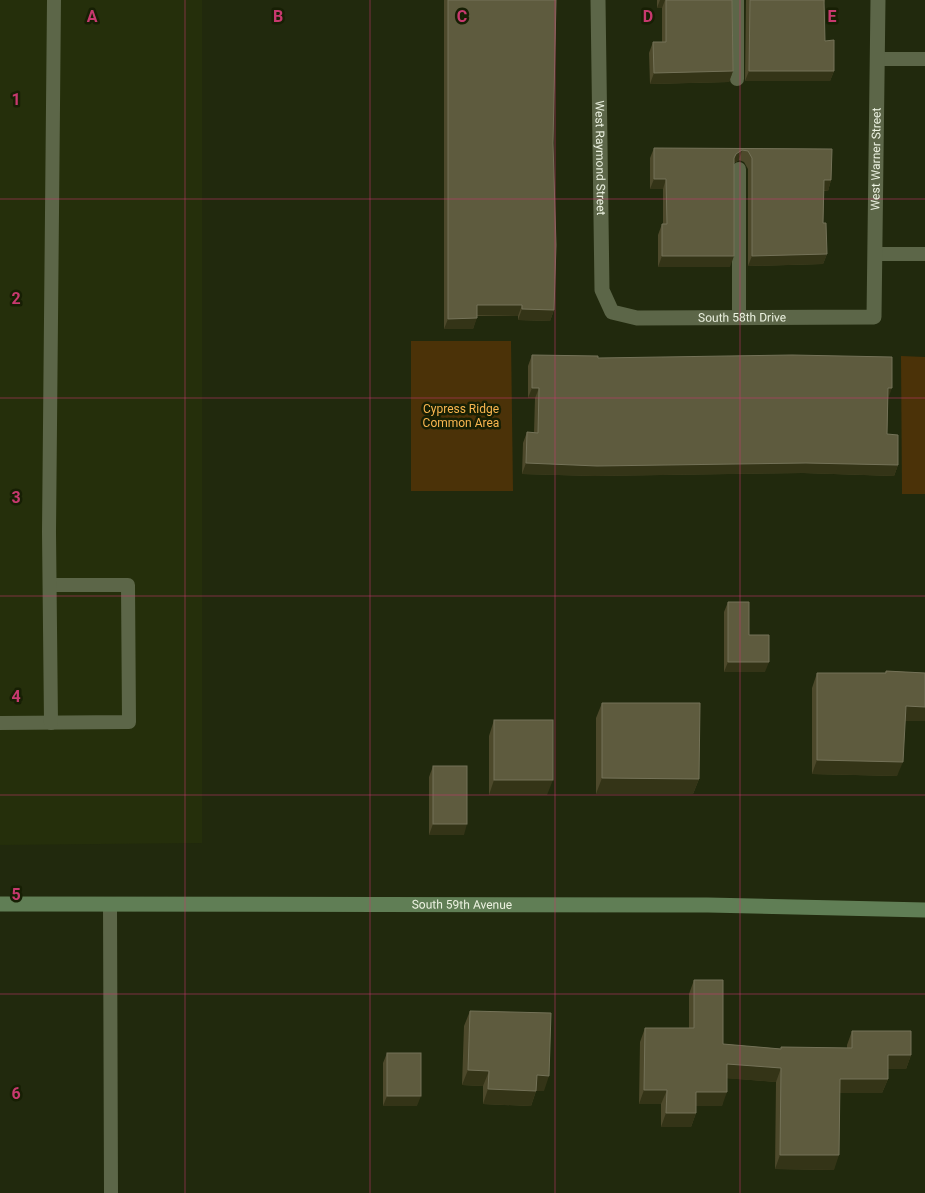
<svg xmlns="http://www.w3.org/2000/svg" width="925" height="1193" font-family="Roboto,sans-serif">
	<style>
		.built { fill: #252f0b }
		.green { fill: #4b3208 }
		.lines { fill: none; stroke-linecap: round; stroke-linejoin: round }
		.lane { stroke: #5c6648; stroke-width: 14 }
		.street { stroke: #5c6648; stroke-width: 15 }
		.secondary { stroke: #607e55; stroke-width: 15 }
		.wall { fill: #4d492b }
		.shaded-wall { fill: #343417 }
		.building { fill: #5e5b3e; stroke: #747258 }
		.grid { fill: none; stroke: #c8396f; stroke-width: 1; stroke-opacity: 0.55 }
		.labels { text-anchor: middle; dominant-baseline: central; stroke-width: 5; stroke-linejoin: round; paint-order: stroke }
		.street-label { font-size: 12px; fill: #ebf1e0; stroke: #171f04 }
		.park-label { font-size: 12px; fill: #f9b650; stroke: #171f04 }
		.grid-label { font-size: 16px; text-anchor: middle; font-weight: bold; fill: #c8396f; stroke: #171f04; stroke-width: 5; stroke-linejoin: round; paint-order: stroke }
	</style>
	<rect width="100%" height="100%" fill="#21290d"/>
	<path class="built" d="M 0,0 L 202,0 L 202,843 L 0,845 Z"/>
	<g class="green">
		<path d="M 411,341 L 511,341 L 513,491 L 411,491 Z"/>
		<path d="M 901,356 L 925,357 L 925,494 L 902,494 Z"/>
	</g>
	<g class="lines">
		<g class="lane">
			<path d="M 877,59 L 925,59"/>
			<path d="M 737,79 L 737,0"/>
			<path d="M 739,169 L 739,318"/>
			<path d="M 875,254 L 925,254"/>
			<path d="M 0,723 L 129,722 L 128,585 L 50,585"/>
			<path d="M 51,723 L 49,532 L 54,0"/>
			<path d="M 110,904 L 111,1193"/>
		</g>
		<path class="street" id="s1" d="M 598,0 L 602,290 L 612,312 L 637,318 L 874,317 L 878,0"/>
		<path class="secondary" id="s2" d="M 0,904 L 708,905 L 925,910"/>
	</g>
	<g class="wall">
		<path d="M 444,0 L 556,0 L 553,143 L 554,310 L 550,321 L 518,320 L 518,316 L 477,316 L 473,329 L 444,329 Z"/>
		<path d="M 657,0 L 732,0 L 733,71 L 729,82 L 650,84 L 649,53 L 653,42 L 662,42 L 662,8 L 657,8 Z"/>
		<path d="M 746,0 L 825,0 L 824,3 L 825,41 L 834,71 L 830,81 L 745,81 Z"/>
		<path d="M 654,148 L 832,149 L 831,180 L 828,191 L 824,191 L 823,223 L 827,254 L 823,264 L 748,266 L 748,169 L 744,162 L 739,160 L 734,163 L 730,267 L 658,267 L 658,235 L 662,224 L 663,224 L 663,189 L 650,189 L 650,158 Z"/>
		<path d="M 532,355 L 598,358 L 888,399 L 887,434 L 898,465 L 894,476 L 803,473 L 594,476 L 522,474 L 523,443 L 527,432 L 534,433 L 535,398 L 528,398 L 528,366 Z"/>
		<path d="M 728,602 L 749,635 L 765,672 L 724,672 L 724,612 Z"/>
		<path d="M 886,671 L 925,673 L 925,721 L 905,721 L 897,776 L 812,774 L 812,688 L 817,673 L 885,673 Z"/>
		<path d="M 602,703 L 699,779 L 693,794 L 596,794 L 596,718 Z"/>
		<path d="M 494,720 L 547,795 L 489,795 L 489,736 Z"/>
		<path d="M 433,766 L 464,835 L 429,835 L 429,777 Z"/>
		<path d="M 694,980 L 723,1044 L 781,1049 L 781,1047 L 847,1048 L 847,1045 L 852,1031 L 911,1055 L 906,1069 L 888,1069 L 888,1079 L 882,1093 L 839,1093 L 834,1170 L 775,1169 L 776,1082 L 727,1078 L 722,1106 L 696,1106 L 696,1113 L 691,1127 L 661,1127 L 661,1104 L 639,1104 L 640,1042 L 645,1028 L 689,1028 L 689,994 Z"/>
		<path d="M 470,1011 L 544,1091 L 536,1091 L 531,1106 L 483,1104 L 483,1086 L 462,1085 L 464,1026 Z"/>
		<path d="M 387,1053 L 417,1106 L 383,1106 L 383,1063 Z"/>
	</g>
	<g class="shaded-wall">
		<path d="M 660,0 L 665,0 L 662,8 L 657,8 Z"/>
		<path d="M 733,71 L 729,82 L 650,84 L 654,73 Z"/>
		<path d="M 749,71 L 834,71 L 830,81 L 745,81 Z"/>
		<path d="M 742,150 L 739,160 L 732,164 L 736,154 Z"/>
		<path d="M 654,179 L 666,179 L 663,189 L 650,189 Z"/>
		<path d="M 824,180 L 831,180 L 828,191 L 820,190 Z"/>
		<path d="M 827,254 L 823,264 L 748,266 L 752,256 Z"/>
		<path d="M 662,256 L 734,256 L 730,267 L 658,267 Z"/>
		<path d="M 477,305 L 522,305 L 518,316 L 473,315 Z"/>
		<path d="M 522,309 L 554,310 L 550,321 L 518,320 Z"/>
		<path d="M 477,318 L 473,329 L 444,329 L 448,319 Z"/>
		<path d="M 532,388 L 539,388 L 535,398 L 528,398 Z"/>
		<path d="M 888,388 L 892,388 L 888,399 Z"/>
		<path d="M 526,463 L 806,463 L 898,465 L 894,476 L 803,473 L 594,476 L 522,474 Z"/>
		<path d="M 728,662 L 769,662 L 765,672 L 724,672 Z"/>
		<path d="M 906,706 L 925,707 L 925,721 L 901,721 Z"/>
		<path d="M 817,760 L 903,762 L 897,776 L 812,774 Z"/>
		<path d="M 602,778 L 699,779 L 693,794 L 596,794 Z"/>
		<path d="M 494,780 L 553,780 L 547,795 L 489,795 Z"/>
		<path d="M 433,824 L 467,824 L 464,835 L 429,835 Z"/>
		<path d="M 888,1055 L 911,1055 L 906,1069 L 882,1069 Z"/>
		<path d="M 727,1064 L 781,1068 L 776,1082 L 722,1078 Z"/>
		<path d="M 468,1070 L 489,1071 L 483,1086 L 462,1085 Z"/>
		<path d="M 537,1075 L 549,1076 L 544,1091 L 536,1091 L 531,1106 L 483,1104 L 488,1089 Z"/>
		<path d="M 840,1079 L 888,1079 L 882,1093 L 834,1093 Z"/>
		<path d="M 644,1090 L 667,1090 L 661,1104 L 639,1104 Z"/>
		<path d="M 696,1092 L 727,1092 L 722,1106 L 691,1106 Z"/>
		<path d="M 387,1096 L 421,1096 L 417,1106 L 383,1106 Z"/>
		<path d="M 666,1113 L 696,1113 L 691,1127 L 661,1127 Z"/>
		<path d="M 780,1155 L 839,1155 L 834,1170 L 775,1169 Z"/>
	</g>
	<g class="building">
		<path d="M 448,0 L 556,0 L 553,143 L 556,245 L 554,310 L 522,309 L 522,305 L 477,305 L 477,318 L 448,319 Z"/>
		<path d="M 666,0 L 732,0 L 733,71 L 654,73 L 653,42 L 666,42 Z"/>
		<path d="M 750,0 L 824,0 L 825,41 L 834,40 L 834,71 L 749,71 Z"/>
		<path d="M 654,148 L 832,149 L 831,180 L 824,180 L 823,223 L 826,223 L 827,254 L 752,256 L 752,158 L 748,151 L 742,150 L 736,154 L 734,158 L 734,256 L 662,256 L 662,224 L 667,224 L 666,179 L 654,179 Z"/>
		<path d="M 532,355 L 598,356 L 598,358 L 792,355 L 892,357 L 892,388 L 888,388 L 887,434 L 898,435 L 898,465 L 806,463 L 597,466 L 526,463 L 527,432 L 538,433 L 539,388 L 532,388 Z"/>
		<path d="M 728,602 L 749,602 L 749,635 L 769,635 L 769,662 L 728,662 Z"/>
		<path d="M 886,671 L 925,673 L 925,707 L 906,706 L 903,762 L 817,760 L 817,673 L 886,673 Z"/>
		<path d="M 602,703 L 700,703 L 699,779 L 602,778 Z"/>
		<rect x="494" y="720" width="59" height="60"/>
		<rect x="433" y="766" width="34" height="58"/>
		<path d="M 694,980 L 723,980 L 723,1044 L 781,1049 L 781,1047 L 852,1048 L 852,1031 L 911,1031 L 911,1055 L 888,1055 L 888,1079 L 840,1079 L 839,1155 L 780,1155 L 781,1068 L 727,1064 L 727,1092 L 696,1092 L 696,1113 L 666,1113 L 667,1090 L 644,1090 L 645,1028 L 694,1028 Z"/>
		<path d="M 470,1011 L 551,1013 L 549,1076 L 537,1075 L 536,1091 L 488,1089 L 489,1071 L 468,1070 Z"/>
		<rect x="387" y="1053" width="34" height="43"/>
	</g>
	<path class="grid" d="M 185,0 L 185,1193M 370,0 L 370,1193M 555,0 L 555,1193M 740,0 L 740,1193M 0,199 L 925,199M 0,398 L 925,398M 0,596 L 925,596M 0,795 L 925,795M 0,994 L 925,994"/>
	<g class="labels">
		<g class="street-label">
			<text stroke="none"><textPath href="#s1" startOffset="158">West Raymond Street</textPath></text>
			<text stroke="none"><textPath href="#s1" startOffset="735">West Warner Street</textPath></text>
			<text stroke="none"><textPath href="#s1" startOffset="445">South 58th Drive</textPath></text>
			<text stroke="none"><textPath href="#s2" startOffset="462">South 59th Avenue</textPath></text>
		</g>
		<g class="park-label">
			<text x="461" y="409">Cypress Ridge<tspan x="461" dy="14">Common Area</tspan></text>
		</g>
	</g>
	<g class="grid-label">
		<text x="92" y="22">A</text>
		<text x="278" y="22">B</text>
		<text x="462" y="22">C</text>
		<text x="648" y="22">D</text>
		<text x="832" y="22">E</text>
		<text x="16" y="105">1</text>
		<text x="16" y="304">2</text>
		<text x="16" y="503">3</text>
		<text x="16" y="702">4</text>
		<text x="16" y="900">5</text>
		<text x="16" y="1099">6</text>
	</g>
</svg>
